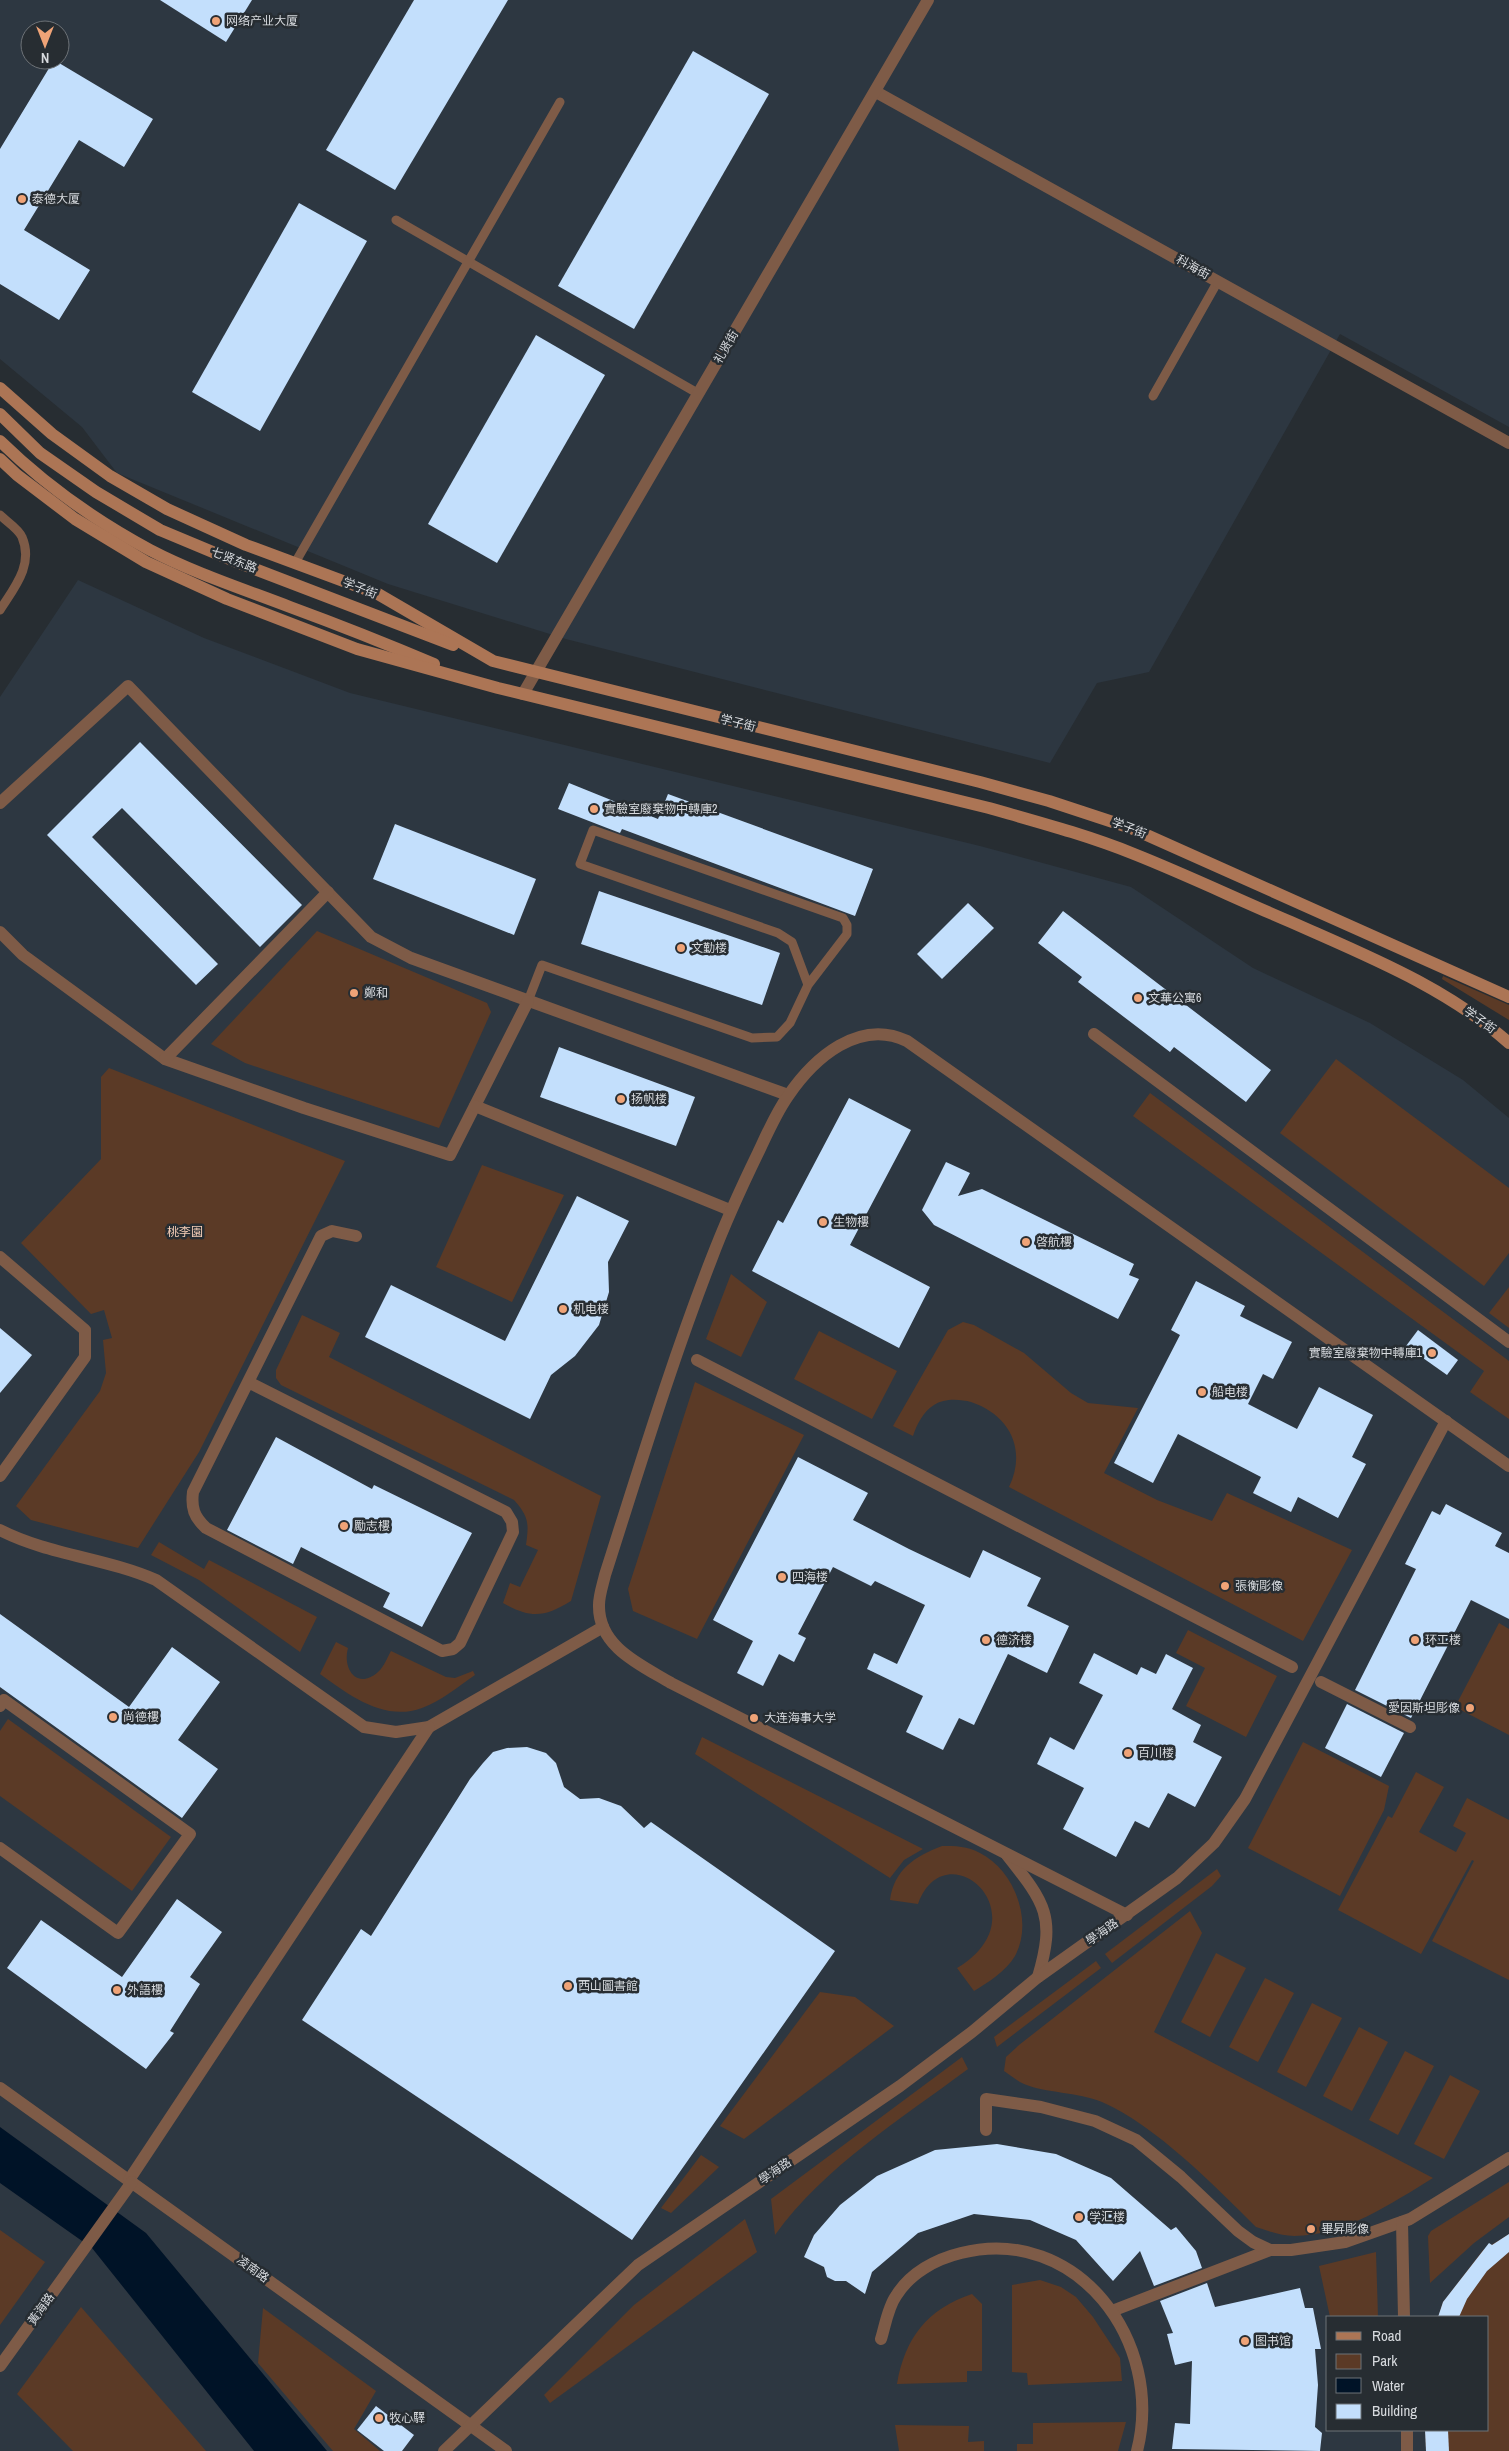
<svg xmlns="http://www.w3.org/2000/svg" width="1509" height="2451" font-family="'Archivo Narrow','Noto Sans SC',sans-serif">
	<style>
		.built { fill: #2d3741; fill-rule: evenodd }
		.green { fill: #5b3a26 }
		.water { fill: #001327 }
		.building { fill: #c3dffc }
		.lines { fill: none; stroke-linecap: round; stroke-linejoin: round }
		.service { stroke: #7e5b47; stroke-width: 9 }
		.pedestrian { stroke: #7e5b47; stroke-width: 12 }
		.minor { stroke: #7e5b47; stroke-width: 12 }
		.tertiary { stroke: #7e5b47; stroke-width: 12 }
		.secondary { stroke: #ac7555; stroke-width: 12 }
		.poi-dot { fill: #efa377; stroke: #272d32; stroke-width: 2 }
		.labels { text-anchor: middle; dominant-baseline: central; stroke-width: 5; stroke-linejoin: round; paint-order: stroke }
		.poi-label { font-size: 12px; fill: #d7dade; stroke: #272d32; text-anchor: start }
		.street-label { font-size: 12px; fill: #d7dade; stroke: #272d32 }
		.park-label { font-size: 12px; fill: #f7cfb8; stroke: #272d32 }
	</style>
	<rect width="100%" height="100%" fill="#272d32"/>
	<g class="built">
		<path d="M 0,0 L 1509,0 L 1509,427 L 1340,334 L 1149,672 L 1097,683 L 1050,763 L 566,639 L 388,584 L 117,473 L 82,427 L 0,359 ZM 30,30 L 60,30 L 60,60 L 30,60 Z"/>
		<path d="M 78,580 L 204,638 L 350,693 L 980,846 L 1131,887 L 1253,968 L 1370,1023 L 1463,1080 L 1509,1118 L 1509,2451 L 0,2451 L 0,697 ZM 1328,2317 L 1488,2317 L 1488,2430 L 1328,2430 Z"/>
	</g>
	<g class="green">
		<path d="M 317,931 L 487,1003 L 491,1012 L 439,1128 L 245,1063 L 211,1044 Z"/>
		<path d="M 1443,976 L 1509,1005 L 1509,1020 L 1442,979 Z"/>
		<path d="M 1336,1059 L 1509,1188 L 1509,1253 L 1484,1286 L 1280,1133 Z"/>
		<path d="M 109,1068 L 345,1161 L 199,1452 L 138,1548 L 31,1520 L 16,1506 L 100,1391 L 106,1373 L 103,1340 L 112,1338 L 104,1310 L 91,1314 L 21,1243 L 101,1159 L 101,1077 Z"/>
		<path d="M 1150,1093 L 1509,1361 L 1509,1419 L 1470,1392 L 1484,1371 L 1133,1116 Z"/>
		<path d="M 482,1165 L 564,1195 L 512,1302 L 436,1267 Z"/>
		<path d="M 731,1274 L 767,1302 L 741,1357 L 706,1339 Z"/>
		<path d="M 1509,1287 L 1509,1328 L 1489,1313 Z"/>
		<path d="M 302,1315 L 340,1333 L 329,1357 L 601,1496 L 571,1601 C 545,1617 531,1619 503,1603 L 510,1583 L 520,1587 L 538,1550 L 526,1545 C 529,1523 529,1517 514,1500 L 281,1385 L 276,1378 L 276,1370 Z"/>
		<path d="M 963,1322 L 974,1325 L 1024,1353 L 1071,1393 L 1088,1403 L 1138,1408 L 1104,1473 L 1157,1500 L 1212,1521 L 1227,1493 L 1352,1550 L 1303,1641 L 1009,1487 C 1027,1450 1010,1415 971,1402 C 960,1399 944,1398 934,1405 C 923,1412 917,1424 913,1436 L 893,1426 L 948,1330 Z"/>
		<path d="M 819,1331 L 897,1371 L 872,1419 L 794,1379 Z"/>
		<path d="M 695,1382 L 804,1435 L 697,1639 L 633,1611 L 628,1589 Z"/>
		<path d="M 159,1542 L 204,1569 L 209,1560 L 317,1617 L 300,1652 L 199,1580 L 151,1555 Z"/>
		<path d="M 1499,1623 L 1509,1629 L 1509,1735 L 1455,1707 Z"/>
		<path d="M 1188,1630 L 1277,1676 L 1246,1737 L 1186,1706 L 1205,1668 L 1176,1653 Z"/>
		<path d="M 336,1642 L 348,1648 C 342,1670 358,1690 378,1672 C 384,1667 387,1658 391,1651 L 446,1677 L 455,1678 L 473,1671 L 475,1675 C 459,1686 441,1701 422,1708 C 384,1722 349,1695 320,1674 Z"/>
		<path d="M 8,1719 L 171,1837 L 132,1891 L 0,1796 L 0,1731 Z"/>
		<path d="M 702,1737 L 923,1849 L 904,1860 L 890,1878 L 695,1754 Z"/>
		<path d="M 1303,1742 L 1389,1786 L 1384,1810 L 1340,1896 L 1248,1848 Z"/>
		<path d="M 1416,1772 L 1444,1787 L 1419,1832 L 1456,1852 L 1466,1833 L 1453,1826 L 1467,1798 L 1509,1820 L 1509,1980 L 1432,1941 L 1474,1861 L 1472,1860 L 1421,1954 L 1338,1910 L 1388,1816 L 1392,1818 Z"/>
		<path d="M 942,1846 C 955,1846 968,1846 980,1853 C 1014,1870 1034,1921 1015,1956 C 1006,1971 989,1982 974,1991 L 957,1968 C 1044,1916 946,1828 918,1904 L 890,1900 C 894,1870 915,1856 942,1846 Z"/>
		<path d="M 1217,1869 L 1221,1876 L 1212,1886 L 1112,1963 L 1105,1954 Z"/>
		<path d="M 1190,1911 L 1202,1933 L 1154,2032 L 1433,2178 C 1392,2203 1344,2236 1294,2236 C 1282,2236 1268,2231 1256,2227 C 1215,2186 1155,2125 1102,2102 C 1078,2092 1045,2093 1024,2084 C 1017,2081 1010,2075 1004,2071 L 1006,2057 L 1019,2045 Z"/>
		<path d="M 1216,1953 L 1246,1968 L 1210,2037 L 1181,2022 Z"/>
		<path d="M 1096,1961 L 1101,1968 L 997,2047 L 994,2037 Z"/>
		<path d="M 1265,1978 L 1294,1993 L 1258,2062 L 1229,2047 Z"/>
		<path d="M 820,1992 L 855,1997 L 894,2026 L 744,2139 L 720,2126 Z"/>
		<path d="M 1312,2003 L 1342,2018 L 1306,2087 L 1277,2072 Z"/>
		<path d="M 1359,2027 L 1388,2042 L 1352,2111 L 1323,2096 Z"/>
		<path d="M 1405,2051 L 1434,2066 L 1398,2135 L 1369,2120 Z"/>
		<path d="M 962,2057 L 968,2069 C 901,2119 825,2166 775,2235 L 771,2199 Z"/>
		<path d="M 1450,2075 L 1480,2091 L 1444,2159 L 1414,2144 Z"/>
		<path d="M 701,2155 L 719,2167 L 671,2213 L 661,2208 Z"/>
		<path d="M 1509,2182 L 1509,2217 L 1474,2243 L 1430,2283 L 1428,2236 L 1431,2231 Z"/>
		<path d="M 745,2219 L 757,2252 L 550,2403 L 544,2395 L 634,2305 Z"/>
		<path d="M 0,2230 L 45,2262 L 0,2325 Z"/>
		<path d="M 1509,2234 L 1509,2451 L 1426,2451 L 1425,2430 L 1488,2430 L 1488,2317 L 1438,2317 L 1443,2302 L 1483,2250 Z"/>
		<path d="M 1376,2252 L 1378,2317 L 1330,2317 L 1319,2266 Z"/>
		<path d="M 1040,2280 L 1061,2287 L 1076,2297 L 1093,2317 L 1120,2358 L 1122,2381 L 1028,2385 L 1027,2373 L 1012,2372 L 1012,2285 Z"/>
		<path d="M 972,2294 L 982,2304 L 982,2371 L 967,2371 L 967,2382 L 897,2384 C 905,2338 927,2309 972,2294 Z"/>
		<path d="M 81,2307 L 206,2451 L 73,2451 L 17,2394 Z"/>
		<path d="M 263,2308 L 376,2391 L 354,2429 L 380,2451 L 333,2451 L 258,2363 Z"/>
		<path d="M 1126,2422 L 1118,2451 L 1017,2451 L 1017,2444 L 1033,2444 L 1033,2423 Z"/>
		<path d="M 895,2425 L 969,2426 L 968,2442 L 984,2441 L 984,2451 L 899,2451 Z"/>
	</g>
	<path class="water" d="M 0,2127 L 146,2233 L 327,2451 L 254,2451 L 92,2248 L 0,2183 Z"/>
	<g class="building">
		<path d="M 160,0 L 252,0 L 226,42 Z"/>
		<path d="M 414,0 L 508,0 L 395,190 L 326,150 Z"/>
		<path d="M 693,51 L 769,94 L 634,329 L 558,286 Z"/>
		<path d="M 54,60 L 153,119 L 124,167 L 79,140 L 24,230 L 90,270 L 59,320 L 0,284 L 0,149 Z"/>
		<path d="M 299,203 L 367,241 L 260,431 L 192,392 Z"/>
		<path d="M 536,335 L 605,375 L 497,563 L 428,524 Z"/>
		<path d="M 140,742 L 302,905 L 260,947 L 122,808 L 92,837 L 218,964 L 196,985 L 47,835 Z"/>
		<path d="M 569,783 L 658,819 L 668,794 L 873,869 L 855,916 L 622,829 L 620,833 L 558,809 Z"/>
		<path d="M 395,824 L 536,879 L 514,935 L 373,879 Z"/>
		<path d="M 599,891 L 780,953 L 762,1005 L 581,944 Z"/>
		<path d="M 968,903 L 994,928 L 942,979 L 917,954 Z"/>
		<path d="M 1063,911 L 1271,1070 L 1246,1102 L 1174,1047 L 1170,1052 L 1078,982 L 1082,977 L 1038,943 Z"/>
		<path d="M 559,1047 L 695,1097 L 676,1146 L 540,1097 Z"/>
		<path d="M 849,1098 L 911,1130 L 850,1245 L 930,1287 L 899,1348 L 752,1271 L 778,1220 L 783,1223 Z"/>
		<path d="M 946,1162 L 970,1173 L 958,1196 L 982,1189 L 1134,1264 L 1129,1275 L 1139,1279 L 1118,1319 L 934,1225 L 922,1210 Z"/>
		<path d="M 577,1196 L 629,1221 L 608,1262 L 609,1292 L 599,1325 L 575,1356 L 551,1375 L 530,1419 L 365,1337 L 391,1285 L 505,1341 Z"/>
		<path d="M 1196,1281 L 1245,1306 L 1240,1316 L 1292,1342 L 1273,1379 L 1263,1374 L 1248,1404 L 1297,1429 L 1319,1387 L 1373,1415 L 1352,1457 L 1366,1464 L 1338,1518 L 1298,1497 L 1291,1512 L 1253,1493 L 1261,1477 L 1178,1434 L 1153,1483 L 1114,1463 L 1180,1335 L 1171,1330 Z"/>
		<path d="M 0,1328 L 32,1355 L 0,1393 Z"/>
		<path d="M 1418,1330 L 1458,1360 L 1447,1375 L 1406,1346 Z"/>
		<path d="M 276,1437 L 372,1489 L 374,1485 L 472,1533 L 422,1627 L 383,1607 L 390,1593 L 301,1547 L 293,1564 L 227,1530 Z"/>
		<path d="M 798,1457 L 868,1493 L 853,1520 L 909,1549 L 970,1578 L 983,1550 L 1041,1578 L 1027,1606 L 1069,1626 L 1047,1673 L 1008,1654 L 974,1725 L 959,1718 L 943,1750 L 906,1732 L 923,1696 L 867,1669 L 874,1653 L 897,1664 L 925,1605 L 875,1581 L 871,1586 L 833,1567 L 798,1634 L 806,1638 L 794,1662 L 779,1654 L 763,1686 L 737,1673 L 753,1641 L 713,1620 Z"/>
		<path d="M 1446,1504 L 1502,1533 L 1495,1546 L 1509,1553 L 1509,1619 L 1471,1600 L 1411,1718 L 1355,1690 L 1416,1569 L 1405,1564 L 1432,1511 L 1440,1515 Z"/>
		<path d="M 0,1614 L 129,1707 L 172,1647 L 220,1682 L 178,1740 L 218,1769 L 182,1818 L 0,1687 Z"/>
		<path d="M 1094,1653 L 1137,1675 L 1141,1667 L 1156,1674 L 1166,1654 L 1193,1668 L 1172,1709 L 1201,1725 L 1193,1742 L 1222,1757 L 1195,1807 L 1168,1793 L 1149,1828 L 1135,1821 L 1116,1857 L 1063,1829 L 1084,1788 L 1037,1764 L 1050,1737 L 1074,1750 L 1103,1695 L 1079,1683 Z"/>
		<path d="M 1347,1704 L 1404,1733 L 1381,1777 L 1325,1748 Z"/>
		<path d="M 527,1747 L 546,1753 L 556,1763 L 564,1787 L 580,1799 L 599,1798 L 621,1806 L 644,1828 L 651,1822 L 835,1951 L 632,2240 L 302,2020 L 361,1929 L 371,1936 L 470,1779 L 483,1763 L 493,1752 L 507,1748 Z"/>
		<path d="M 177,1899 L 222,1932 L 190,1977 L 200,1984 L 170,2031 L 174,2033 L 146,2069 L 7,1968 L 41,1920 L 122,1977 Z"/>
		<path d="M 997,2144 L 1056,2154 L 1111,2178 L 1171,2230 L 1176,2227 L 1196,2251 L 1202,2268 L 1154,2286 L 1140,2251 L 1113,2281 L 1076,2240 L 1030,2220 L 974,2214 L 918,2233 L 872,2272 L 865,2294 L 846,2281 L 835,2281 L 827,2277 L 824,2267 L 804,2257 L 814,2235 L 840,2205 L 877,2176 L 935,2150 Z"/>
		<path d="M 1509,2234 L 1509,2252 L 1487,2271 L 1467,2299 L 1459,2317 L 1438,2317 L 1443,2302 L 1489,2243 L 1492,2245 Z"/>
		<path d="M 1207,2283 L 1215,2307 L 1300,2288 L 1305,2308 L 1313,2308 L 1321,2349 L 1315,2349 L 1318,2385 L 1315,2427 L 1322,2433 L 1320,2451 L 1172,2449 L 1175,2423 L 1190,2424 L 1192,2361 L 1175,2365 L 1167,2334 L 1173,2333 L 1160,2301 Z"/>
		<path d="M 376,2406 L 414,2435 L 402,2451 L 384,2451 L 357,2430 Z"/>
		<path d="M 1425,2430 L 1448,2430 L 1449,2451 L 1426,2451 Z"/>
	</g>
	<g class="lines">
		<g class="service">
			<path d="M 396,220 L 699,394"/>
			<path d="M 1153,396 L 1218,281"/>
			<path d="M 0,515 C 6,521 19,529 22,537 C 34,565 14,588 0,610"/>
			<path d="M 295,563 L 560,102"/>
			<path d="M 528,1001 L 542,965 L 752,1038 L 777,1037 L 790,1023 L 808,985 L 847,934 L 847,925 L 843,918 L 593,830 L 580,864 L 778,933 L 792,942 L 808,985"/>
		</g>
		<g class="pedestrian">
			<path d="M 697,1360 L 1292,1667"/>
			<path d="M 248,1382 L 506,1512 L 512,1522 L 513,1532 L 460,1643 L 453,1649 L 442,1651 L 206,1528 C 194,1517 191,1508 193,1492 L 321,1236 L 332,1231 L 356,1236"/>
			<path d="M 1321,1682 L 1410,1727"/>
			<path d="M 0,1706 L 4,1700 L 190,1834 L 118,1933 L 0,1848"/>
			<path d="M 1112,2311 L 1270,2250"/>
			<path d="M 881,2339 C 885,2326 888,2307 896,2296 C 910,2273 936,2259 961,2253 C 1077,2224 1165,2342 1137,2451"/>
		</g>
		<g class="minor">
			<path d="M 0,803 L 128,686 L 371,937 L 411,958 L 788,1095"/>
			<path d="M 0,932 L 23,955 L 165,1059 L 304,1108 L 450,1155 L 528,1001"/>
			<path d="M 1094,1034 L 1509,1342"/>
			<path d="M 165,1059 L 328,892"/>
			<path d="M 475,1106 L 730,1210"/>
			<path d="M 0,1257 L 85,1330 L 85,1357 L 0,1476"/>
			<path d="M 0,1530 C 49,1555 106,1558 156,1580 L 364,1727 L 396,1732 L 429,1727 L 603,1627"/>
			<path d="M 1007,1855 C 1045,1903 1056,1916 1038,1977"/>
			<path d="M 1127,1915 L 671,1683 C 641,1665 598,1647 599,1605 C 599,1595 603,1584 605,1575 C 639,1469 671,1363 711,1260 C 725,1223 741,1188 758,1153 C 767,1134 776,1113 788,1096 C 814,1058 859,1018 907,1041 L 1509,1466"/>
			<path d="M 0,2088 L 506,2451"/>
			<path d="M 986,2130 L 986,2099 L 1041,2107 L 1095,2121 L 1136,2140 L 1181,2177 L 1238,2231 L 1253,2242 L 1270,2250 L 1291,2250 L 1345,2242 L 1410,2219 L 1509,2158"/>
			<path d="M 129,2180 L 429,1727"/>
			<path d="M 1402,2222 L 1404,2317"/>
			<path d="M 0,2366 L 132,2182"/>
			<path d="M 1407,2430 L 1407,2451"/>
			<path d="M 444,2451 L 638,2265 L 900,2086 L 972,2032 L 1038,1977 L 1177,1878 L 1214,1843 L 1245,1799 L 1446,1421"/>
		</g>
		<g class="tertiary">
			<path d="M 876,92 L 1509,443"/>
			<path d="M 523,694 L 928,0"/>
		</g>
		<g class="secondary">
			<path d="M 0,388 L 52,434 L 110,476 L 167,509 L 246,545 L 378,594 L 493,661 L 980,782 L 1049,801 L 1131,828 L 1509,997"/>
			<path d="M 0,414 L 40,453 L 96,492 L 160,530 L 239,563 L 453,645"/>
			<path d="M 0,441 C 44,484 96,521 150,550 C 194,573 243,589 290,607 C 339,625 387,644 434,664"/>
			<path d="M 0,459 L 17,475 L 75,519 L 146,562 L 227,599 L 357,649 L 498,688 L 989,808 C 1038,822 1087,835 1134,854 C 1187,875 1239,900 1291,922 C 1367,956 1446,987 1509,1043"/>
		</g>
	</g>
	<g class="poi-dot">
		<circle cx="216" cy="21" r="5"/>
		<circle cx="22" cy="199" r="5"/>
		<circle cx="594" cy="809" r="5"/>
		<circle cx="681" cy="948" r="5"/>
		<circle cx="354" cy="993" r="5"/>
		<circle cx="1138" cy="998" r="5"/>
		<circle cx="621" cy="1099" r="5"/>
		<circle cx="823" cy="1222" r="5"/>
		<circle cx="1026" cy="1242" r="5"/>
		<circle cx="563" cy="1309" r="5"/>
		<circle cx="1432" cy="1353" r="5"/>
		<circle cx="1202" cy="1392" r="5"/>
		<circle cx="344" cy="1526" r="5"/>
		<circle cx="782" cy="1577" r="5"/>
		<circle cx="1225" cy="1586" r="5"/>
		<circle cx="986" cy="1640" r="5"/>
		<circle cx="1415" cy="1640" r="5"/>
		<circle cx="1470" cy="1708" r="5"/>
		<circle cx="113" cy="1717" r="5"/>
		<circle cx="754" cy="1718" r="5"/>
		<circle cx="1128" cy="1753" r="5"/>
		<circle cx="568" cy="1986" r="5"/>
		<circle cx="117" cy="1990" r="5"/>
		<circle cx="1079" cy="2217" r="5"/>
		<circle cx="1311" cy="2229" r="5"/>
		<circle cx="1245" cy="2341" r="5"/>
		<circle cx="379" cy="2418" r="5"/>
	</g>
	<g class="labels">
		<g class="poi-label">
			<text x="226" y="21">网络产业大厦</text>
			<text x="32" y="199">泰德大厦</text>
			<text x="604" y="809">實驗室廢棄物中轉庫2</text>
			<text x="691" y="948">文勤楼</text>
			<text x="364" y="993">鄭和</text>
			<text x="1148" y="998">文華公寓6</text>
			<text x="631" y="1099">扬帆楼</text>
			<text x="833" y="1222">生物樓</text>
			<text x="1036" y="1242">啓航樓</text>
			<text x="573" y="1309">机电楼</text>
			<text x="1422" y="1353" text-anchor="end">實驗室廢棄物中轉庫1</text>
			<text x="1212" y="1392">船电楼</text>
			<text x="354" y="1526">勵志樓</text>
			<text x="792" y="1577">四海楼</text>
			<text x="1235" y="1586">張衡彫像</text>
			<text x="996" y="1640">德济楼</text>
			<text x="1425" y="1640">环工楼</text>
			<text x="1460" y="1708" text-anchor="end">愛因斯坦彫像</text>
			<text x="123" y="1717">尚德樓</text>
			<text x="764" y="1718">大连海事大学</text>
			<text x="1138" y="1753">百川楼</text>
			<text x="578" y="1986">西山圖書館</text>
			<text x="127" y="1990">外語樓</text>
			<text x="1089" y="2217">学汇楼</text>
			<text x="1321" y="2229">畢昇彫像</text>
			<text x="1255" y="2341">图书馆</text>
			<text x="389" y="2418">牧心驛</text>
		</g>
		<g class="street-label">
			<text transform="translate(1193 267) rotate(29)">科海街</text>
			<text transform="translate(726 347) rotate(-60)">礼贤街</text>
			<text transform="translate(234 560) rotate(22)">七贤东路</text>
			<text transform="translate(360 588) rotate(22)">学子街</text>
			<text transform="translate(738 723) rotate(14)">学子街</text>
			<text transform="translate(1129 828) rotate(21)">学子街</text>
			<text transform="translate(1480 1020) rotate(36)">学子街</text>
			<text transform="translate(1102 1932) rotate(-35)">學海路</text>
			<text transform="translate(775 2171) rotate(-34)">學海路</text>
			<text transform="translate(253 2269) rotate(36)">凌南路</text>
			<text transform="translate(41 2309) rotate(-55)">黃海路</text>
		</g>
		<g class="park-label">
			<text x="185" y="1232">桃李園</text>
		</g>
	</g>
	<rect x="1326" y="2316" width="162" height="115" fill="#272d32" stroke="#6d7277"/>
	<rect x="1336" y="2332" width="25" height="8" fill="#ac7555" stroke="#6d7277"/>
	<text x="1372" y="2341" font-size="15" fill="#d7dade">Road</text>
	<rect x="1336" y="2354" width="25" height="15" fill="#5b3a26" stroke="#6d7277"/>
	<text x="1372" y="2366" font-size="15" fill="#d7dade">Park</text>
	<rect x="1336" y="2378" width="25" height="15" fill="#001327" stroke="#6d7277"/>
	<text x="1372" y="2391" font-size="15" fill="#d7dade">Water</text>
	<rect x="1336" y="2404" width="25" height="15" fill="#c3dffc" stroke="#6d7277"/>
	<text x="1372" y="2416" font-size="15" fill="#d7dade">Building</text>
	<g transform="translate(45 45) rotate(180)"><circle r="24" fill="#272d32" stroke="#6d7277"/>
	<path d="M0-4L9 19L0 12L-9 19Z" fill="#efa377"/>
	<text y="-8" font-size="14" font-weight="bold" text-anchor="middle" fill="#d7dade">N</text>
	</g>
</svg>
